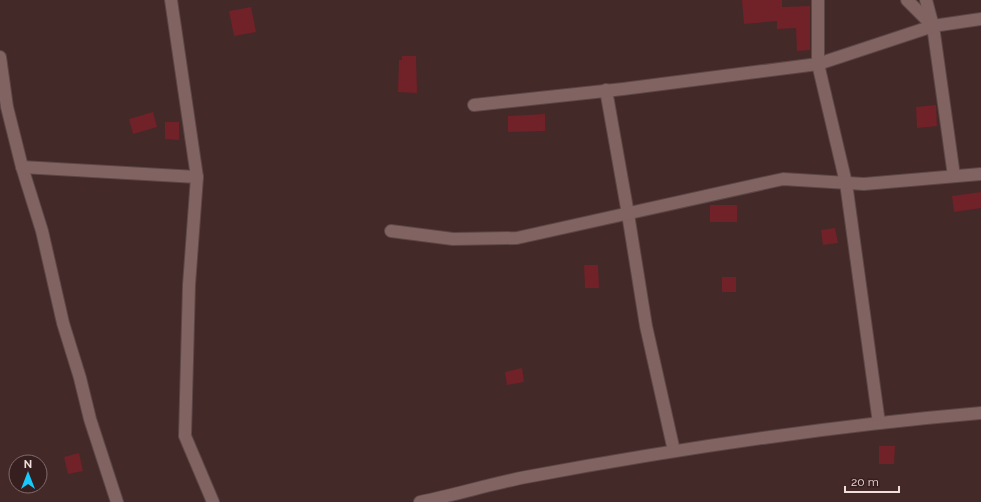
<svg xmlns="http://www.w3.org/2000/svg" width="981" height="502" font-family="Raleway,sans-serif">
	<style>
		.building { fill: #702228 }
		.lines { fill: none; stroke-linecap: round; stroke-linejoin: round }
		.minor-casing { stroke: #5c4646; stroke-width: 14 }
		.minor { stroke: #816362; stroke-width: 12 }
	</style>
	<rect width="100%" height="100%" fill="#432928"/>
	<g class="building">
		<path d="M 742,0 L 782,0 L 782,7 L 810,6 L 810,50 L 797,51 L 796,28 L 777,29 L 777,21 L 744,24 Z"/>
		<path d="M 251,7 L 256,32 L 234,36 L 229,11 Z"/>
		<path d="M 402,56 L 416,56 L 417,93 L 398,92 L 399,60 L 402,60 Z"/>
		<path d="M 936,105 L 937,126 L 917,128 L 916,107 Z"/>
		<path d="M 153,112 L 157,127 L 133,134 L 129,119 Z"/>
		<path d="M 545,114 L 545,131 L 508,132 L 508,116 Z"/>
		<path d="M 165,122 L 179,122 L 179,140 L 165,139 Z"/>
		<path d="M 981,192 L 981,208 L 954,212 L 952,196 Z"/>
		<rect x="710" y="205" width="27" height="17"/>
		<path d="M 835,228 L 838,243 L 823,245 L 821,230 Z"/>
		<path d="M 584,265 L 598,265 L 599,288 L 585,288 Z"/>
		<rect x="722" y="277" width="14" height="15"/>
		<path d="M 522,368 L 524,382 L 507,385 L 505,372 Z"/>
		<path d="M 879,446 L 895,446 L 894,464 L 879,464 Z"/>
		<path d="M 79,453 L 83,471 L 68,474 L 64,457 Z"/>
	</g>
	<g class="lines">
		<g class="minor-casing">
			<g id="minor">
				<path d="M 171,0 L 197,177 L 189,285 L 185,436 L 213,502"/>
				<path d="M 818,0 L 818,64 L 846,183 L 879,423"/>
				<path d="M 907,0 L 933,26 L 981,19"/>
				<path d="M 926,0 L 933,26 L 954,176"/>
				<path d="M 0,57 L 7,107 L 22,167 L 42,231 L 63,323 L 80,378 L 90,419 L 117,502"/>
				<path d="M 606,90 L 628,214 L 646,326 L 674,451"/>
				<path d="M 474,105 L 623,89 L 818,64 L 933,26"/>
				<path d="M 22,167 L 197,177"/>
				<path d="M 391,231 L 453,239 L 517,238 L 783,179 L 864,184 L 981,174"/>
				<path d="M 420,502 C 455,495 490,484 526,477 C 676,449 828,426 981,413"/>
			</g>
		</g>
		<use href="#minor" class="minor"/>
	</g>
	<g transform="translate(28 474)"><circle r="19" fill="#381f1f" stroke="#826b6b"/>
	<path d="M0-3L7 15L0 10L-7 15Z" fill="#18cafc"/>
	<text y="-6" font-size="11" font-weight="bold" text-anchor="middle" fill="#f0dedd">N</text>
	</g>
	<path d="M845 486v6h54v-6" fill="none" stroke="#f0dedd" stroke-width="2"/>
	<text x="851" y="486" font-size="12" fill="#f0dedd" stroke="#381f1f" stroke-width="3" paint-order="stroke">20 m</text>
</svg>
